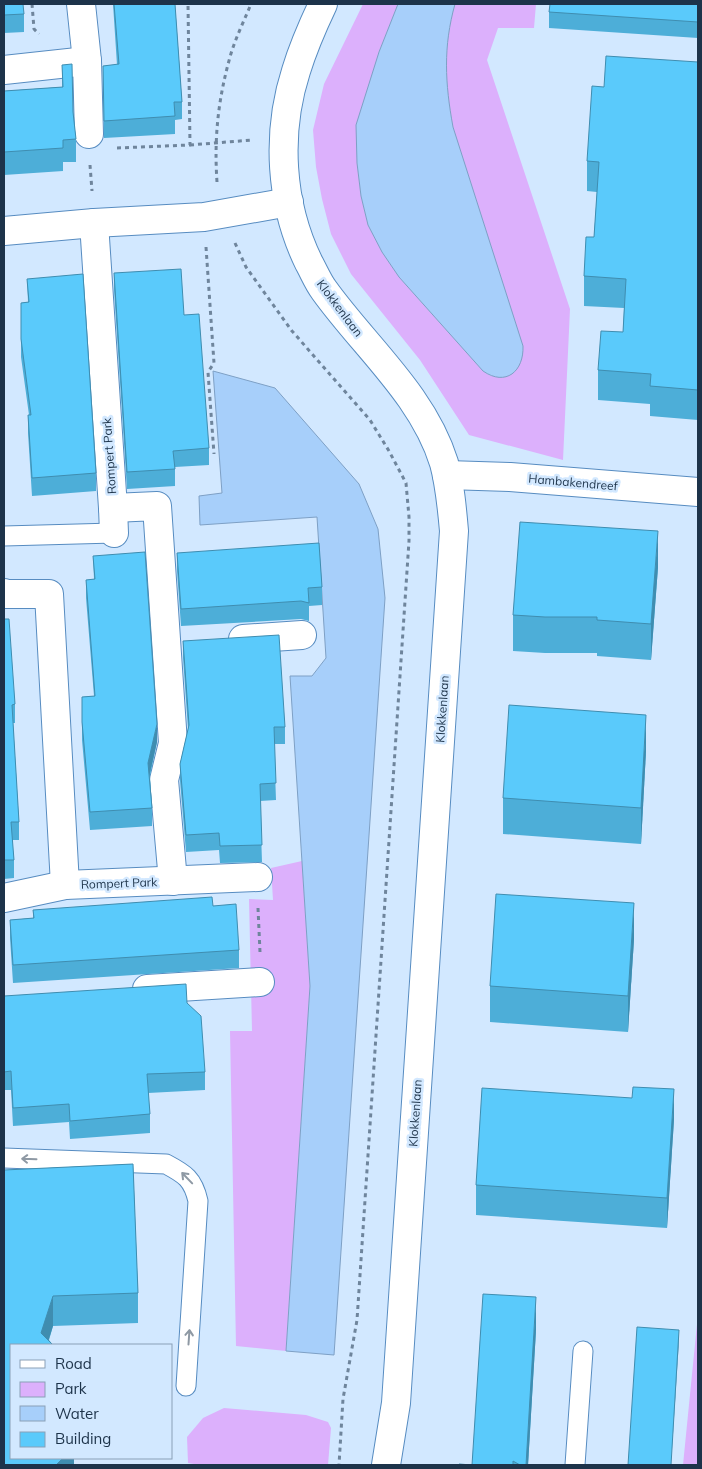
<svg xmlns="http://www.w3.org/2000/svg" width="702" height="1469" font-family="Mulish,sans-serif">
	<style>
		.green { fill: #dcb0fc }
		.water { fill: #a7cffa; stroke: #7ea0c5 }
		.lines { fill: none; stroke-linecap: round; stroke-linejoin: round }
		.service-casing { stroke: #578cc1; stroke-width: 21 }
		.pedestrian-casing { stroke: #578cc1; stroke-width: 30 }
		.minor-casing { stroke: #578cc1; stroke-width: 30 }
		.path { stroke: #6f859c; stroke-width: 3; stroke-dasharray: 4 4; stroke-linecap: butt }
		.service { stroke: #fff; stroke-width: 19 }
		.pedestrian { stroke: #fff; stroke-width: 28 }
		.minor { stroke: #fff; stroke-width: 28 }
		.wall { fill: #4daed8 }
		.shaded-wall { fill: #3f8db0 }
		.building { fill: #5acafb; stroke: #3f8db0 }
		.oneway { stroke: #8e99a4 }
		.labels { text-anchor: middle; dominant-baseline: central; stroke-width: 5; stroke-linejoin: round; paint-order: stroke }
		.street-label { font-size: 12px; fill: #1d334a; stroke: #d2e8ff }
	</style>
	<rect width="100%" height="100%" fill="#d2e8ff"/>
	<g class="green">
		<path d="M 363,4 L 398,4 L 379,52 L 357,163 L 361,196 L 368,225 L 382,252 L 399,277 L 483,371 L 491,376 L 453,127 C 445,83 443,47 455,4 L 536,4 L 534,28 L 498,28 L 487,60 L 570,309 L 563,460 L 469,435 L 420,360 L 351,274 L 331,234 L 322,199 L 316,167 L 313,130 L 324,84 Z"/>
		<path d="M 302,861 L 310,986 L 286,1351 L 236,1346 L 230,1031 L 252,1031 L 249,899 L 273,900 L 271,868 Z"/>
		<path d="M 698,1314 L 698,1465 L 683,1465 Z"/>
		<path d="M 224,1408 L 306,1415 L 328,1422 L 331,1428 L 328,1465 L 200,1465 L 188,1463 L 187,1437 L 203,1418 Z"/>
	</g>
	<g class="water">
		<path d="M 398,4 L 455,4 C 443,47 445,83 453,127 L 523,346 C 524,371 506,387 483,371 L 399,277 L 382,252 L 368,225 L 361,196 L 357,163 L 356,125 L 379,52 Z"/>
		<path d="M 213,371 L 275,388 L 359,484 L 378,529 L 385,598 L 334,1355 L 286,1351 L 310,986 L 290,676 L 312,676 L 326,658 L 317,517 L 200,525 L 199,496 L 222,493 Z"/>
	</g>
	<g class="lines">
		<g class="service-casing">
			<g id="service">
				<path d="M 4,536 L 114,533"/>
				<path d="M 4,1158 L 166,1164 C 185,1174 193,1179 198,1201 L 186,1386"/>
				<path d="M 575,1465 L 583,1351"/>
			</g>
		</g>
		<g class="pedestrian-casing">
			<g id="pedestrian">
				<path d="M 94,223 L 113,508 L 157,506 L 173,743 L 164,780 L 173,881"/>
				<path d="M 113,508 L 114,533"/>
				<path d="M 243,639 L 302,635"/>
				<path d="M 147,989 L 260,982"/>
			</g>
		</g>
		<g class="minor-casing">
			<g id="minor">
				<path d="M 81,4 L 87,61 L 89,134"/>
				<path d="M 323,4 C 313,25 303,48 296,71 C 276,133 280,204 309,263 C 314,272 318,282 324,290 C 364,346 423,395 444,463 C 450,485 452,508 454,531 L 396,1403 L 386,1465"/>
				<path d="M 4,70 L 87,61"/>
				<path d="M 4,231 L 94,223 L 204,217 L 289,202"/>
				<path d="M 447,475 L 510,477 L 698,492"/>
				<path d="M 4,593 L 4,594 L 49,594 L 65,885"/>
				<path d="M 4,898 L 65,885 L 258,877"/>
			</g>
		</g>
		<g class="path">
			<path d="M 32,4 L 34,29 L 39,34"/>
			<path d="M 190,145 L 252,140"/>
			<path d="M 117,148 L 190,145 L 188,4"/>
			<path d="M 90,165 L 92,191"/>
			<path d="M 217,182 C 214,138 218,100 230,57 C 235,39 244,21 251,4"/>
			<path d="M 235,243 L 246,267 L 292,331 L 370,420 L 389,451 L 406,483 L 409,517 L 409,541 L 357,1320 L 343,1399 L 339,1465"/>
			<path d="M 206,247 L 214,363 L 208,372 L 214,454"/>
			<path d="M 258,908 L 260,952"/>
		</g>
		<use href="#service" class="service"/>
		<use href="#pedestrian" class="pedestrian"/>
		<use href="#minor" class="minor"/>
	</g>
	<g class="wall">
		<path d="M 4,4 L 24,14 L 24,32 L 4,33 Z"/>
		<path d="M 113,4 L 175,4 L 182,102 L 182,119 L 175,120 L 175,134 L 104,138 L 103,66 L 117,65 Z"/>
		<path d="M 698,4 L 698,38 L 549,28 L 549,12 Z"/>
		<path d="M 698,62 L 698,420 L 650,416 L 650,404 L 598,400 L 598,370 L 623,332 L 624,308 L 584,306 L 584,276 L 594,237 L 597,192 L 587,191 L 587,161 L 604,87 Z"/>
		<path d="M 62,65 L 73,112 L 76,139 L 76,162 L 63,162 L 63,171 L 4,175 L 4,91 L 62,87 Z"/>
		<path d="M 114,273 L 184,315 L 209,448 L 209,465 L 175,467 L 175,486 L 127,489 L 114,290 Z"/>
		<path d="M 27,279 L 96,473 L 96,491 L 32,496 L 28,433 L 28,415 L 29,415 L 21,357 L 21,303 L 28,302 Z"/>
		<path d="M 177,553 L 322,587 L 322,605 L 309,606 L 309,621 L 301,619 L 181,626 L 177,571 Z"/>
		<path d="M 93,556 L 157,742 L 150,776 L 152,808 L 152,826 L 90,830 L 82,740 L 82,697 L 94,696 L 86,598 L 86,580 L 94,579 Z"/>
		<path d="M 658,567 L 651,660 L 597,656 L 597,653 L 545,653 L 513,651 L 513,615 Z"/>
		<path d="M 4,619 L 15,704 L 15,723 L 13,723 L 19,822 L 19,840 L 12,840 L 14,860 L 14,878 L 4,879 Z"/>
		<path d="M 183,641 L 285,727 L 285,744 L 274,744 L 276,800 L 260,801 L 262,862 L 220,863 L 219,850 L 186,852 L 180,781 L 180,764 L 188,729 L 183,658 Z"/>
		<path d="M 646,751 L 641,844 L 503,834 L 503,798 Z"/>
		<path d="M 213,906 L 239,950 L 239,968 L 13,983 L 10,938 L 10,920 L 33,918 L 33,910 Z"/>
		<path d="M 634,939 L 628,1032 L 490,1022 L 490,986 Z"/>
		<path d="M 4,996 L 187,1003 L 205,1072 L 205,1090 L 148,1093 L 150,1114 L 150,1133 L 70,1139 L 69,1122 L 13,1126 L 11,1090 L 4,1090 Z"/>
		<path d="M 674,1119 L 667,1228 L 476,1215 L 476,1185 Z"/>
		<path d="M 133,1164 L 138,1293 L 138,1323 L 53,1326 L 49,1340 L 53,1345 L 11,1345 L 11,1458 L 74,1458 L 74,1465 L 4,1465 L 4,1170 Z"/>
		<path d="M 536,1330 L 528,1465 L 459,1465 L 472,1465 Z"/>
	</g>
	<g class="shaded-wall">
		<path d="M 658,531 L 658,567 L 651,660 L 651,624 Z"/>
		<path d="M 646,715 L 646,751 L 641,844 L 641,808 Z"/>
		<path d="M 157,724 L 157,742 L 148,781 L 148,763 Z"/>
		<path d="M 634,903 L 634,939 L 628,1032 L 628,996 Z"/>
		<path d="M 674,1089 L 674,1119 L 667,1228 L 667,1198 Z"/>
		<path d="M 53,1296 L 53,1326 L 47,1345 L 41,1333 Z"/>
		<path d="M 536,1297 L 536,1330 L 528,1465 L 526,1465 Z"/>
		<path d="M 679,1330 L 679,1340 L 671,1465 Z"/>
		<path d="M 63,1458 L 74,1458 L 74,1465 L 56,1465 Z"/>
	</g>
	<g class="building">
		<path d="M 4,4 L 23,4 L 24,14 L 4,15 Z"/>
		<path d="M 114,4 L 175,4 L 182,102 L 174,102 L 175,116 L 104,121 L 103,66 L 119,64 Z"/>
		<path d="M 550,4 L 698,4 L 698,22 L 549,12 Z"/>
		<path d="M 606,56 L 698,62 L 698,390 L 650,386 L 651,374 L 598,370 L 601,331 L 623,332 L 626,279 L 584,276 L 586,237 L 594,237 L 599,162 L 587,161 L 592,86 L 604,87 Z"/>
		<path d="M 72,64 L 73,112 L 76,139 L 63,140 L 63,148 L 4,152 L 4,91 L 63,87 L 62,65 Z"/>
		<path d="M 181,269 L 184,315 L 199,314 L 209,448 L 173,451 L 175,469 L 127,472 L 114,273 Z"/>
		<path d="M 83,274 L 96,473 L 32,478 L 28,415 L 31,415 L 21,339 L 21,303 L 29,302 L 27,279 Z"/>
		<path d="M 520,522 L 658,531 L 651,624 L 597,620 L 597,617 L 545,617 L 513,615 Z"/>
		<path d="M 319,543 L 322,587 L 308,588 L 309,603 L 301,601 L 181,609 L 177,553 Z"/>
		<path d="M 145,552 L 157,724 L 148,763 L 152,808 L 90,812 L 82,722 L 82,697 L 95,696 L 86,580 L 95,579 L 93,556 Z"/>
		<path d="M 4,619 L 9,619 L 15,704 L 12,705 L 19,822 L 11,822 L 14,860 L 4,860 Z"/>
		<path d="M 279,635 L 285,727 L 274,727 L 276,783 L 260,784 L 262,845 L 220,846 L 219,833 L 186,835 L 180,764 L 189,725 L 183,641 Z"/>
		<path d="M 509,705 L 646,715 L 641,808 L 503,798 Z"/>
		<path d="M 496,894 L 634,903 L 628,996 L 490,986 Z"/>
		<path d="M 212,897 L 213,906 L 236,904 L 239,950 L 13,965 L 10,920 L 34,918 L 33,910 Z"/>
		<path d="M 186,984 L 187,1003 L 201,1016 L 205,1072 L 147,1074 L 150,1114 L 70,1121 L 69,1104 L 13,1108 L 11,1071 L 4,1072 L 4,996 Z"/>
		<path d="M 633,1087 L 674,1089 L 667,1198 L 476,1185 L 482,1088 L 632,1098 Z"/>
		<path d="M 133,1164 L 138,1293 L 53,1296 L 41,1333 L 53,1345 L 11,1345 L 11,1458 L 63,1458 L 56,1465 L 4,1465 L 4,1170 Z"/>
		<path d="M 483,1294 L 536,1297 L 526,1465 L 520,1465 L 513,1461 L 513,1465 L 459,1465 L 459,1464 L 472,1465 Z"/>
		<path d="M 637,1327 L 679,1330 L 671,1465 L 628,1465 Z"/>
	</g>
	<defs><path id="oneway-shaft" d="M-6 0H5M1.5-3L5.5 0L1.5 3" fill="none" stroke-width="1.6" stroke-linecap="round" stroke-linejoin="round" transform="scale(1.25)"/></defs>
	<g class="oneway">
		<use href="#oneway-shaft" transform="translate(29 1159) rotate(-178)"/>
		<use href="#oneway-shaft" transform="translate(187 1178) rotate(-134)"/>
		<use href="#oneway-shaft" transform="translate(189 1337) rotate(-86)"/>
	</g>
	<g class="labels">
		<g class="street-label">
			<text transform="translate(340 308) rotate(53)">Klokkenlaan</text>
			<text transform="translate(109 456) rotate(-94)">Rompert Park</text>
			<text transform="translate(573 482) rotate(5)">Hambakendreef</text>
			<text transform="translate(442 709) rotate(-86)">Klokkenlaan</text>
			<text transform="translate(119 883) rotate(-2)">Rompert Park</text>
			<text transform="translate(415 1113) rotate(-86)">Klokkenlaan</text>
		</g>
	</g>
	<rect width="702" height="1469" fill="none" stroke="#1d334a" stroke-width="10"/>
	<rect x="10" y="1344" width="162" height="115" fill="#d2e8ff" stroke="#8aa0b7"/>
	<rect x="20" y="1360" width="25" height="8" fill="#ffffff" stroke="#8aa0b7"/>
	<text x="55" y="1369" font-size="15" fill="#1d334a">Road</text>
	<rect x="20" y="1382" width="25" height="15" fill="#dcb0fc" stroke="#8aa0b7"/>
	<text x="55" y="1394" font-size="15" fill="#1d334a">Park</text>
	<rect x="20" y="1406" width="25" height="15" fill="#a7cffa" stroke="#8aa0b7"/>
	<text x="55" y="1419" font-size="15" fill="#1d334a">Water</text>
	<rect x="20" y="1432" width="25" height="15" fill="#5acafb" stroke="#8aa0b7"/>
	<text x="55" y="1444" font-size="15" fill="#1d334a">Building</text>
</svg>
